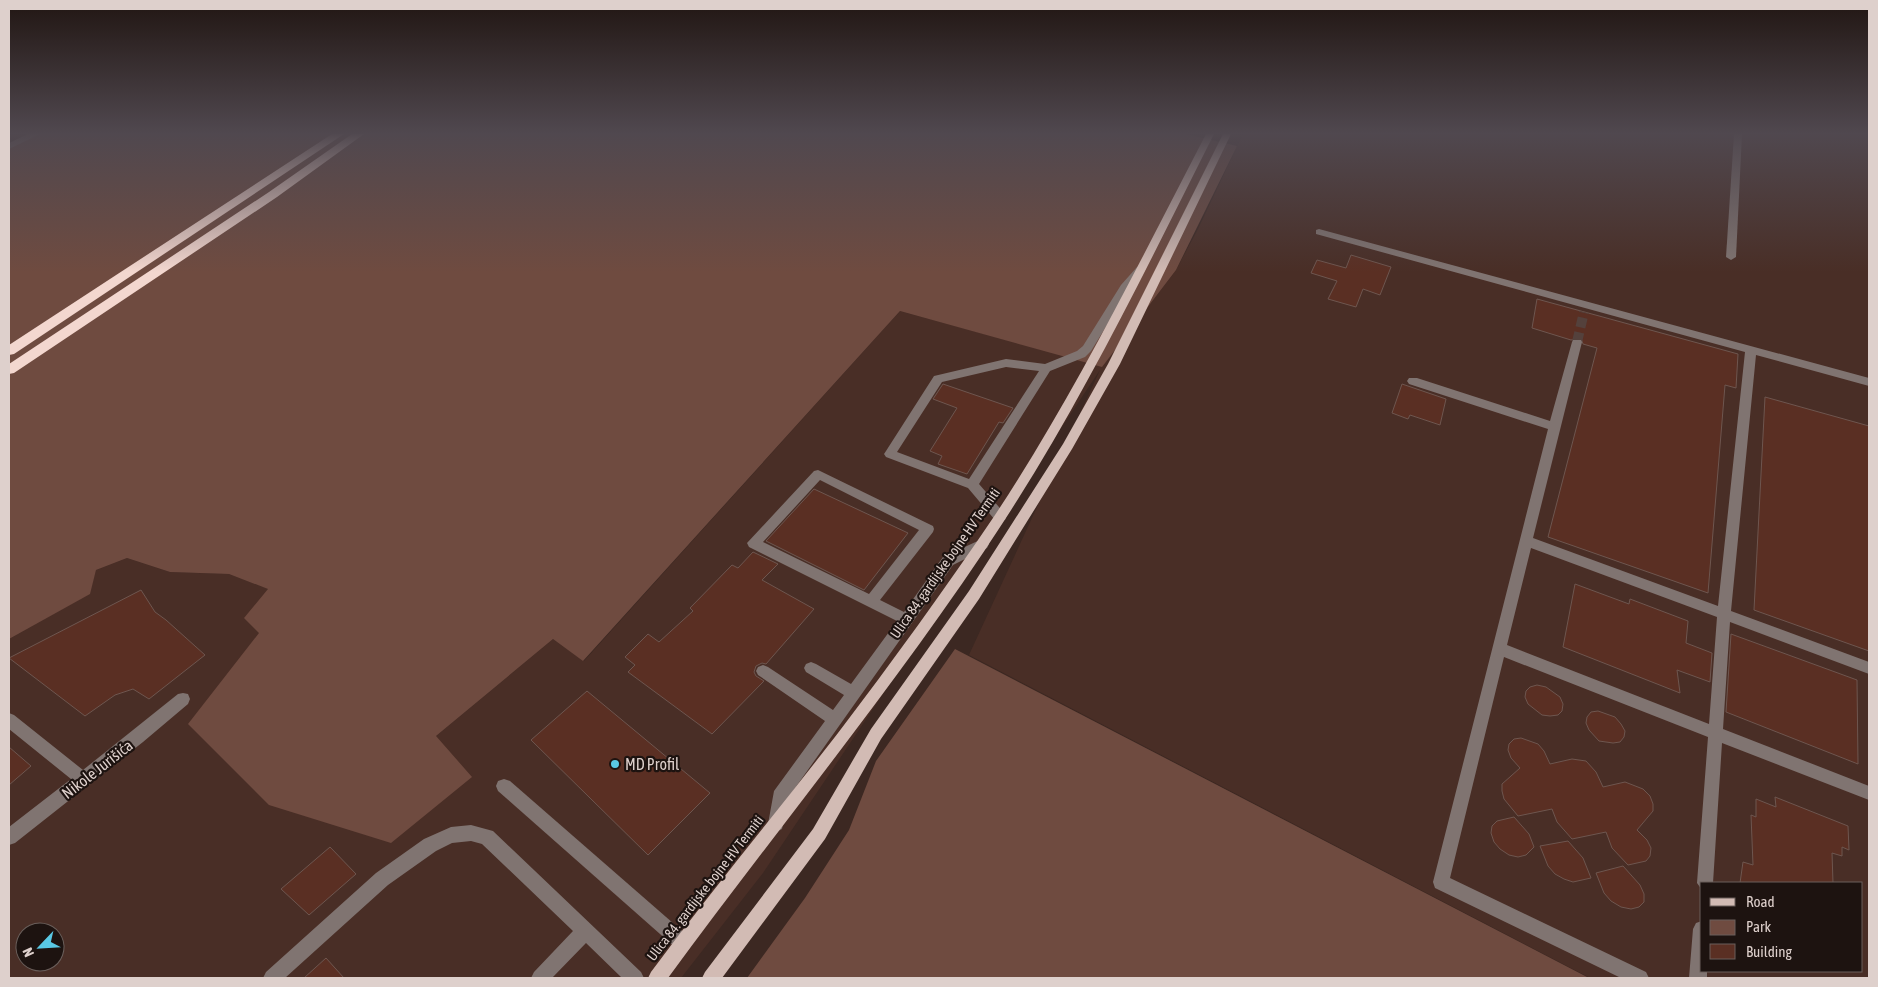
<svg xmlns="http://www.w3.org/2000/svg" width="1878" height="987" font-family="'Asap Condensed',sans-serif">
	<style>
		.built { fill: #492e26; fill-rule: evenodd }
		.green { fill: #6f4b40 }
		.building { fill: #5a2f23; stroke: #6e564f }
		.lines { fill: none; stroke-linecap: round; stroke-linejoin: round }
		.minor-tunnel { stroke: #54413c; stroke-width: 10; stroke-dasharray: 10 5; stroke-linecap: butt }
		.minor { fill: #807471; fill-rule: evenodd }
		.major { fill: #d2bbb4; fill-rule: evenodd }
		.highway { fill: #f3d7cf; fill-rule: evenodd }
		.poi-dot { fill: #59c8e4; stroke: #1d1310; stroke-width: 2 }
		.labels { text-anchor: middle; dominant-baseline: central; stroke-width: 4.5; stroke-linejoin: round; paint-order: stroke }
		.street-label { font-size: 14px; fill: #ded0cc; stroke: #1d1310 }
		.near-poi-label { font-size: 16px; fill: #ded0cc; stroke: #1d1310; text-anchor: start }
		.near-street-label { font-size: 16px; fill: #ded0cc; stroke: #1d1310 }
	</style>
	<rect width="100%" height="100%" fill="#3c2822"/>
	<path class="built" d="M 1243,134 L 1869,134 L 1869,978 L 1590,978 L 969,655 L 1100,370 L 763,873 L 681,978 L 9,978 L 9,639 L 89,594 L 96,570 L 127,558 L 170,572 L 229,574 L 269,589 L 436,736 L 553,639 L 584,661 L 900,311 L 1102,366 L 1176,270 L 1198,229 ZM 1702,883 L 1862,883 L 1862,971 L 1702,971 ZM 25,932 L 55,932 L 55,962 L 25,962 Z"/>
	<g class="green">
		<path d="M 36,134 L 1186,134 L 1237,146 L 1176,270 L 1102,367 L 900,311 L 583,661 L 553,639 L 436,736 L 472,777 L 391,843 L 269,805 L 188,724 L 259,633 L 244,618 L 268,589 L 229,574 L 170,572 L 127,558 L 96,570 L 90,594 L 9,639 L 9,146 Z"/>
		<path d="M 955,649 L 1589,978 L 747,978 L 805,898 L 849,830 L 876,761 Z"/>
	</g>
	<g class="building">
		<path d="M 1351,255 L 1391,267 L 1380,295 L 1363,289 L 1356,307 L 1328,299 L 1337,281 L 1311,273 L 1317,260 L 1346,268 Z"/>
		<path d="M 1537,299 L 1738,354 L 1736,388 L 1725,385 L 1708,593 L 1548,537 L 1597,348 L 1583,344 L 1581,338 L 1571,340 L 1532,328 Z"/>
		<path d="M 943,384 L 1013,408 L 1003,423 L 999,422 L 967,474 L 938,464 L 942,456 L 930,451 L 957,408 L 933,399 Z"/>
		<path d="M 1402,384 L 1446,399 L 1440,425 L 1410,415 L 1408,419 L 1392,413 Z"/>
		<path d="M 1765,397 L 1869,426 L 1869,651 L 1754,610 Z"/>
		<path d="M 814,489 L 908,533 L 864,590 L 766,541 Z"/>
		<path d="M 753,552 L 778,564 L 762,580 L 814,609 L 766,664 L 762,663 L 756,666 L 754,672 L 756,676 L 764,681 L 712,734 L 628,672 L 635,665 L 625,657 L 648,634 L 659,642 L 693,611 L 690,608 L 732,565 L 738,568 Z"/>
		<path d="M 1575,584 L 1629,604 L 1630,599 L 1688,621 L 1686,643 L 1712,653 L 1710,682 L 1677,670 L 1680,693 L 1563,647 Z"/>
		<path d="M 141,590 L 155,612 L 166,620 L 205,655 L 149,699 L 133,689 L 115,695 L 85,716 L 9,658 Z"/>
		<path d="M 1731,634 L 1857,680 L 1858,764 L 1726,712 Z"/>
		<path d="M 1537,685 L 1546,687 L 1560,697 L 1563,704 L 1562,711 L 1558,715 L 1550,716 L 1542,715 L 1528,704 L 1525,697 L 1526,691 L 1530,687 Z"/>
		<path d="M 587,691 L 710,793 L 648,855 L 531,740 Z"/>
		<path d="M 1598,711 L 1615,717 L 1621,724 L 1625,731 L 1624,737 L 1620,742 L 1613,743 L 1599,741 L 1589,730 L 1586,723 L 1587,717 L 1591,712 Z"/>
		<path d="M 1521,738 L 1538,744 L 1544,751 L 1550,764 L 1572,759 L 1586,761 L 1596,772 L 1603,787 L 1625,782 L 1643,789 L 1650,796 L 1653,804 L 1653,811 L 1637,830 L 1647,840 L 1651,848 L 1650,856 L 1646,861 L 1628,865 L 1612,848 L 1606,832 L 1572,839 L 1557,822 L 1552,809 L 1518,816 L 1504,799 L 1502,791 L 1502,784 L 1520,768 L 1511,758 L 1508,750 L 1509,744 L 1514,739 Z"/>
		<path d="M 9,747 L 31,766 L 9,785 Z"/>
		<path d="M 1775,797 L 1848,826 L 1849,850 L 1842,847 L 1842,856 L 1832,853 L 1833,883 L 1740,883 L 1743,862 L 1753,865 L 1751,815 L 1756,817 L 1756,799 L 1776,807 Z"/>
		<path d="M 1514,817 L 1529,834 L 1534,847 L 1526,855 L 1518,857 L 1509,855 L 1500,849 L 1494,842 L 1491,833 L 1492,826 L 1497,821 Z"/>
		<path d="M 1568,841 L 1583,858 L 1591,878 L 1573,882 L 1564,879 L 1555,874 L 1548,866 L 1540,846 Z"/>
		<path d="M 330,847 L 356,874 L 309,915 L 281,889 Z"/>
		<path d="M 1623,866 L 1640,885 L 1644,894 L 1644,902 L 1639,907 L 1631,909 L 1621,907 L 1611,901 L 1604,893 L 1596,873 Z"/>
		<path d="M 326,958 L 344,978 L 304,978 Z"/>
	</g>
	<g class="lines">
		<path class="minor-tunnel" d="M 1577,342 L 1584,312"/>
		<g class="minor">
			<path d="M 28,134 L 40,134 L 9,149 L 9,143 Z"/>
			<path d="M 1734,134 L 1742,134 L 1736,257 L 1731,260 L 1726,257 Z"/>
			<path d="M 1319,229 L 1869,378 L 1869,386 L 1756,355 L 1731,611 L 1869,662 L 1869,674 L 1730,622 L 1723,729 L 1869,786 L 1869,800 L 1722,743 L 1713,883 L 1702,883 L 1702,890 L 1697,883 L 1708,737 L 1504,657 L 1450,878 L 1646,972 L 1649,978 L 1621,978 L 1435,888 L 1433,882 L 1548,429 L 1409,384 L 1407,381 L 1409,378 L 1417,378 L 1550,421 L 1572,342 L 1573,340 L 1581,340 L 1582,342 L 1533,538 L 1718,606 L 1745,352 L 1316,234 L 1316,230 ZM 1531,548 L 1717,617 L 1709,724 L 1507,645 Z"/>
			<path d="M 1141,266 L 1146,269 L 1129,289 L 1091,351 L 1085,357 L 1050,371 L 979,484 L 1005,514 L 1006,517 L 1005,520 L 995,520 L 968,488 L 886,457 L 884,454 L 886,451 L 934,376 L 1006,359 L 1045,364 L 1077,351 L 1083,346 L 1121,285 L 1137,267 ZM 1006,367 L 1039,371 L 969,479 L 897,452 L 942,382 Z"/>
			<path d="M 818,470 L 933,526 L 934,529 L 933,532 L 880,600 L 904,612 L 943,557 L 982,539 L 987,540 L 989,544 L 987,548 L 953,565 L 788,798 L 782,829 L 776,832 L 770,829 L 768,824 L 774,791 L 825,721 L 758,675 L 756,671 L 758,667 L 763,665 L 768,667 L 833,710 L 844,695 L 806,672 L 804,668 L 806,664 L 811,662 L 816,664 L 851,684 L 897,621 L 749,547 L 747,543 L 814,471 ZM 820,480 L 919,530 L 869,594 L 763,542 Z"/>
			<path d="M 183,693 L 188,694 L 190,699 L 188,704 L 143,742 L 15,843 L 9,845 L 9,827 L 71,779 L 9,729 L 9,713 L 14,715 L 83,770 L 178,694 Z"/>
			<path d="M 504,779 L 510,781 L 689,937 L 692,943 L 689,949 L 683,952 L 677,949 L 498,791 L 496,786 L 498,781 Z"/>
			<path d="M 471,825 L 493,831 L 641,972 L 644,978 L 622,978 L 586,943 L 552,978 L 531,978 L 534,972 L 573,931 L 482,844 L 471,841 L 452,843 L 436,851 L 388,885 L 285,978 L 263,978 L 266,972 L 376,873 L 424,839 L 451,827 Z"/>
			<path d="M 1702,921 L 1702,971 L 1707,971 L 1707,978 L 1689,978 L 1693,929 L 1696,923 Z"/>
		</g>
		<g class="major">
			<path d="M 1206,134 L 1214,134 C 1148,265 1084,398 1004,521 C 900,681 780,825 668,978 L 648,978 L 651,972 C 711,891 776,813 838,733 C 892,662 945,589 995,515 C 1075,394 1139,263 1206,134 Z"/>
			<path d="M 1223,134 L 1231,134 L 1120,364 L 1072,449 L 979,599 L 881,739 L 825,839 L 722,978 L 702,978 L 705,972 L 813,829 L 871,729 L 969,591 L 1063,444 L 1108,364 Z"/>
		</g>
		<g class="highway">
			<path d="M 332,134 L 344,134 L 14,354 L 9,355 L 9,345 Z"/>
			<path d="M 352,134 L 364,134 L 277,197 L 14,373 L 9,374 L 9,364 L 269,192 Z"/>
		</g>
	</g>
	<linearGradient id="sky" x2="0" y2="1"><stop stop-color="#211613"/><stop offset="0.49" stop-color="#50484f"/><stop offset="1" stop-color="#50484f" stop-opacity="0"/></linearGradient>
	<rect width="1878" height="272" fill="url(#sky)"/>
	<circle class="poi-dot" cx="615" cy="764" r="5"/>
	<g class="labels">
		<g class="street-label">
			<text transform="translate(945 563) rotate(-55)">Ulica 84. gardijske bojne HV Termiti</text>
			<text transform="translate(705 888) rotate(-52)">Ulica 84. gardijske bojne HV Termiti</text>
		</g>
		<g class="near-poi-label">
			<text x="625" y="764">MD Profil</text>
		</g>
		<g class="near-street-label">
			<text transform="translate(97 769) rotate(-38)">Nikole Jurišića</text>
		</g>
	</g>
	<rect width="1878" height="987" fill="none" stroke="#ded0cc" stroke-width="20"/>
	<rect x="1700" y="882" width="162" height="90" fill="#1d1310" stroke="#6a5f5b"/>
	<rect x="1710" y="898" width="25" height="8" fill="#d2bbb4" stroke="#6a5f5b"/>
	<text x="1746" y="907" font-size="15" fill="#ded0cc">Road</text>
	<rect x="1710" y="920" width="25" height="15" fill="#6f4b40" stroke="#6a5f5b"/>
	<text x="1746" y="932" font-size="15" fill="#ded0cc">Park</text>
	<rect x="1710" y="944" width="25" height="15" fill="#5a2f23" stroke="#6a5f5b"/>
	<text x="1746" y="957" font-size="15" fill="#ded0cc">Building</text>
	<g transform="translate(40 947) rotate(245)"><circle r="24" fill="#1d1310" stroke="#6a5f5b"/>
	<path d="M0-4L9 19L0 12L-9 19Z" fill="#59c8e4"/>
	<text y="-8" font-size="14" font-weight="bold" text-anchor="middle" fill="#ded0cc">N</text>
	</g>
</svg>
